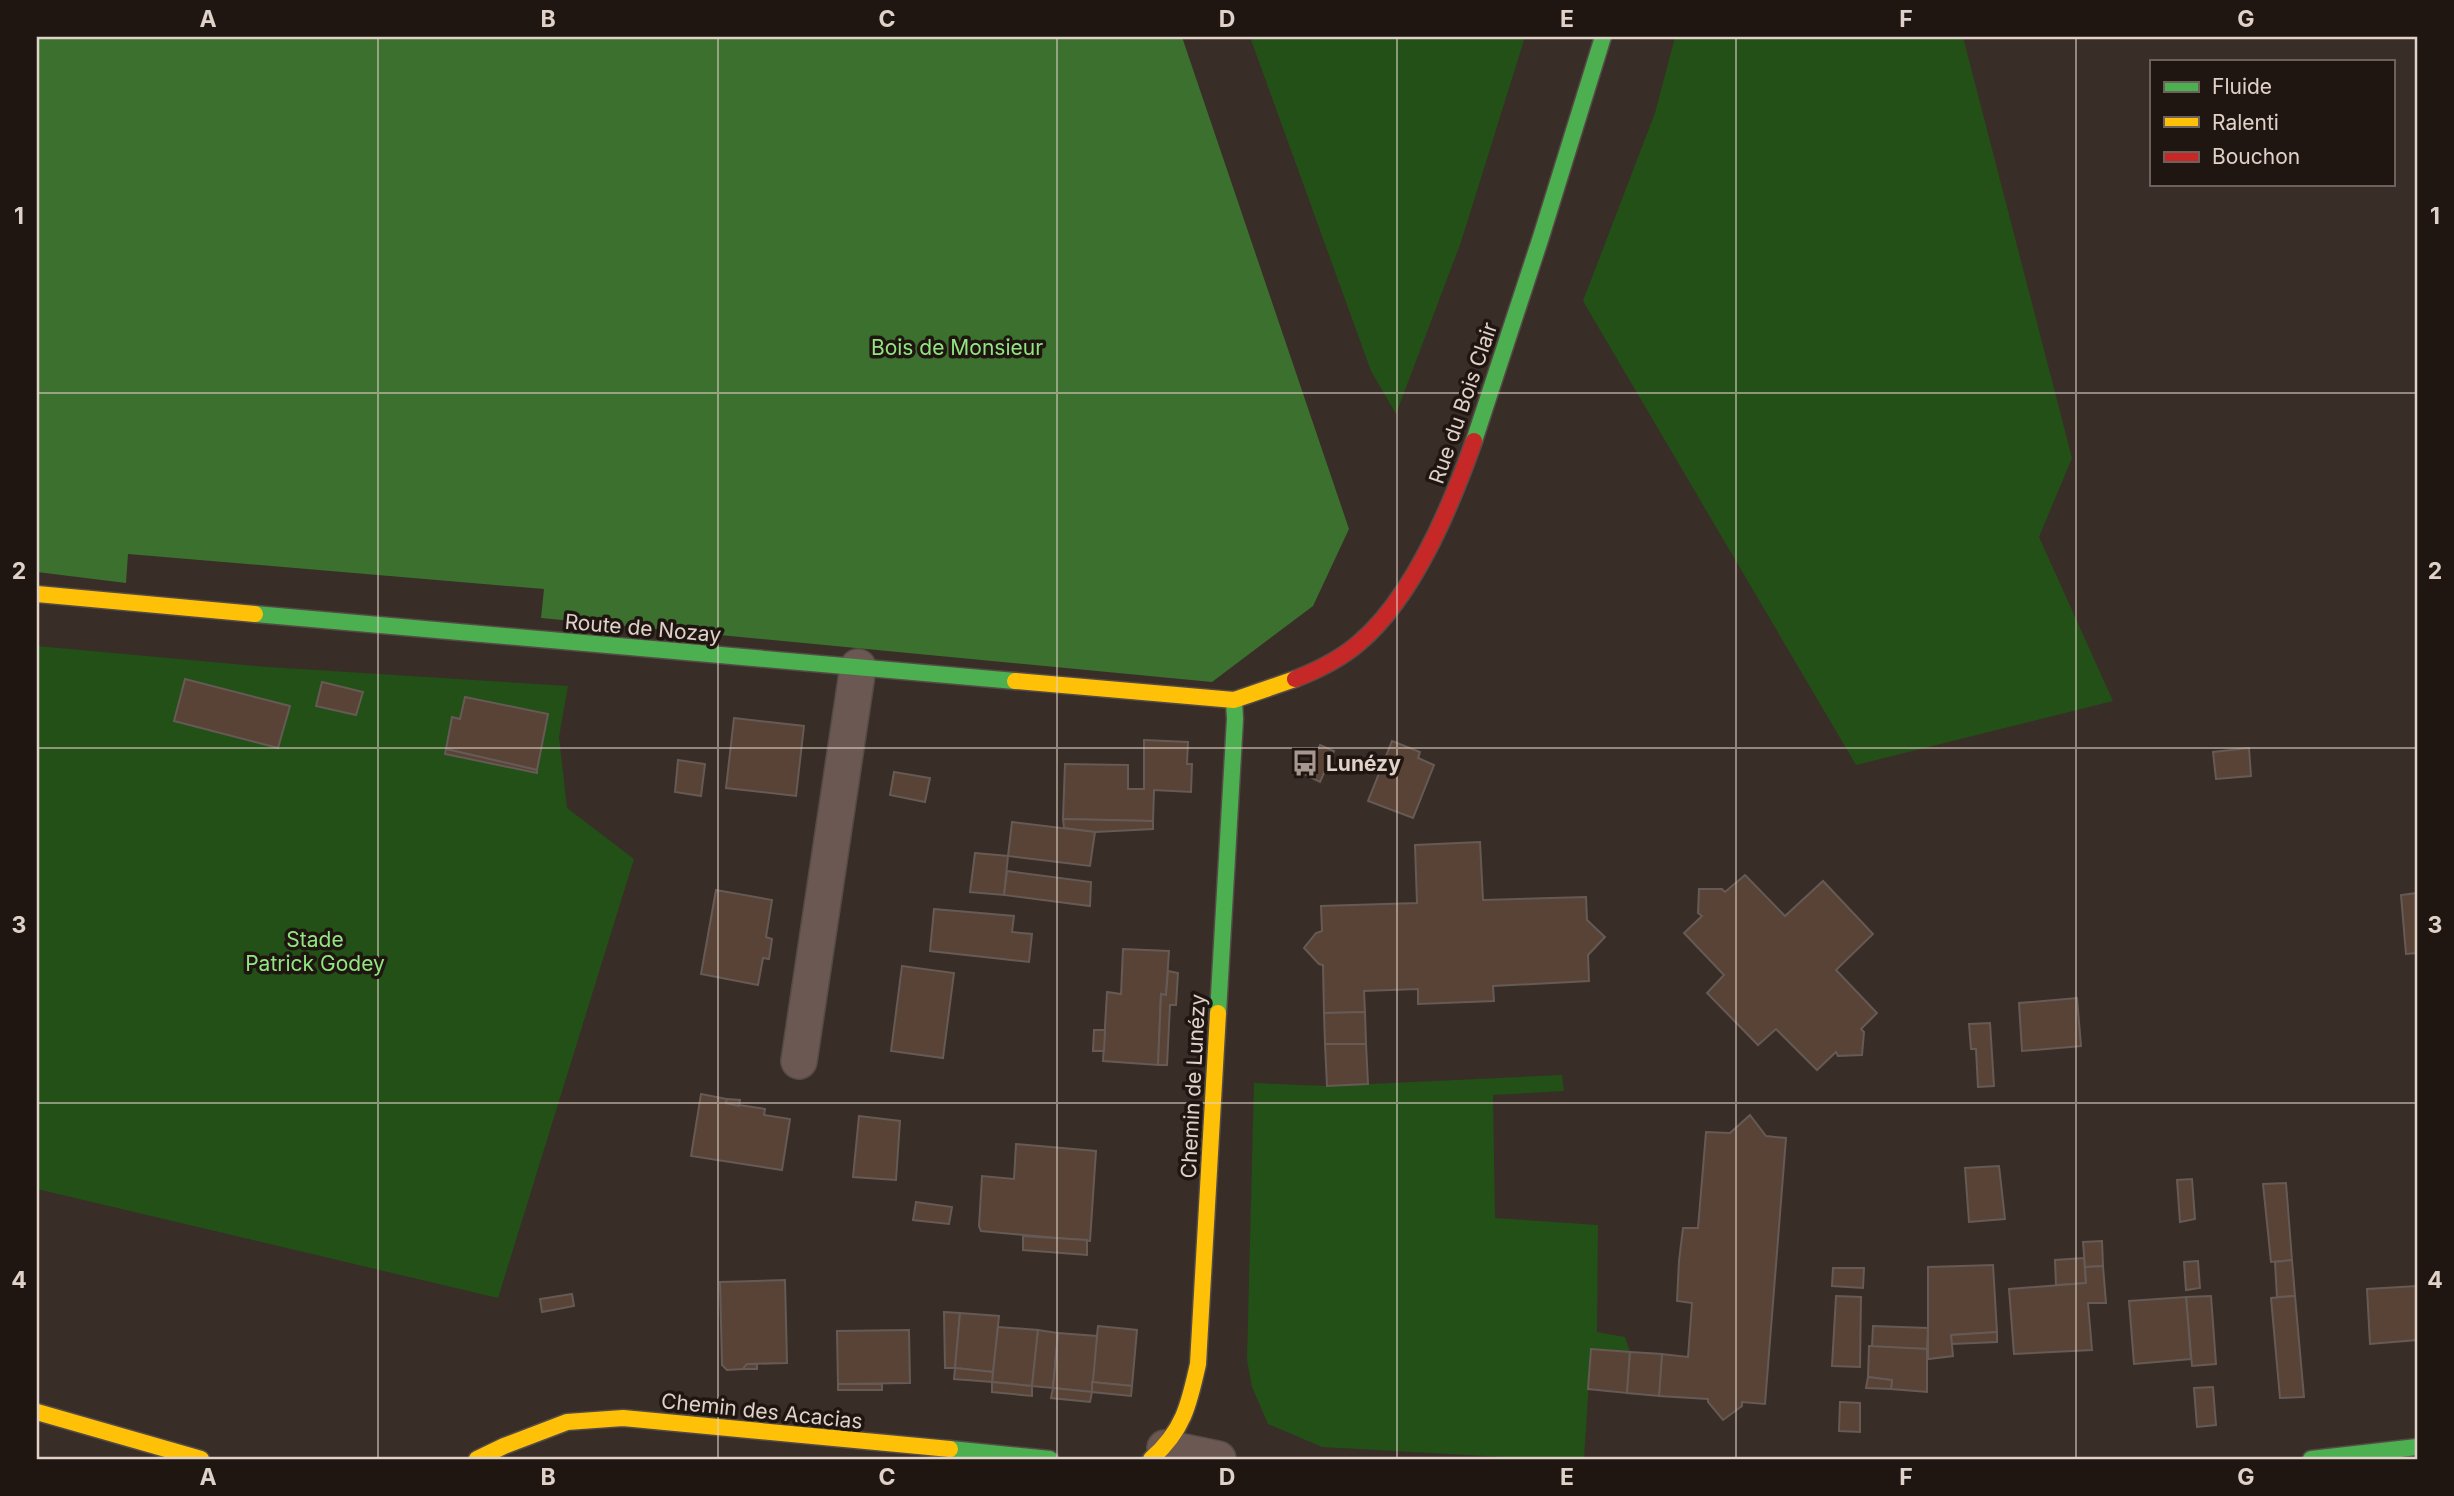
<svg xmlns="http://www.w3.org/2000/svg" width="2454" height="1496" font-family="Inter,sans-serif">
	<style>
		.green { fill: #225017 }
		.forest { fill: #3b702e }
		.building { fill: #594336; stroke: #655a55; stroke-width: 2 }
		.lines { fill: none; stroke-linecap: round; stroke-linejoin: round }
		.street-casing { stroke: #554b46; stroke-width: 38 }
		.fast-casing { stroke: #554b46; stroke-width: 19 }
		.slow-casing { stroke: #554b46; stroke-width: 19 }
		.jam-casing { stroke: #554b46; stroke-width: 19 }
		.street { stroke: #6c5853; stroke-width: 35 }
		.fast { stroke: #4caf50; stroke-width: 16 }
		.slow { stroke: #ffc107; stroke-width: 16 }
		.jam { stroke: #c62828; stroke-width: 16 }
		.grid { fill: none; stroke: #e0d1c9; stroke-width: 2; stroke-opacity: 0.55 }
		.labels { text-anchor: middle; dominant-baseline: central; stroke-width: 7; stroke-linejoin: round; paint-order: stroke }
		.park-label { font-size: 21px; fill: #91e682; stroke: #201611 }
		.street-label { font-size: 21px; fill: #e0d1c9; stroke: #201611 }
		.poi-label { font-size: 21px; font-weight: bold; fill: #e0d1c9; stroke: #201611; text-anchor: start }
		.neatline { fill: none; stroke: #e0d1c9; stroke-width: 2.5 }
		.grid-label { font-size: 23px; text-anchor: middle; font-weight: bold; fill: #e0d1c9 }
	</style>
	<rect width="100%" height="100%" fill="#392d27"/>
	<g class="green">
		<path d="M 1250,37 L 1525,37 L 1461,242 L 1396,414 L 1371,371 Z"/>
		<path d="M 1675,37 L 1963,37 L 2072,458 L 2039,537 L 2113,701 L 1856,765 L 1583,301 L 1655,113 Z"/>
		<path d="M 37,646 L 268,667 L 568,686 L 559,737 L 567,808 L 634,859 L 498,1298 L 37,1189 Z"/>
		<path d="M 1562,1075 L 1564,1091 L 1493,1095 L 1495,1218 L 1598,1225 L 1597,1332 L 1625,1337 L 1630,1352 L 1591,1349 L 1584,1459 L 1541,1459 L 1322,1447 L 1268,1424 L 1252,1387 L 1247,1360 L 1254,1083 L 1327,1086 Z"/>
	</g>
	<path class="forest" d="M 37,37 L 1182,37 L 1349,529 L 1313,606 L 1212,682 L 541,618 L 544,589 L 128,554 L 126,583 L 37,572 Z"/>
	<g class="building">
		<path d="M 185,679 L 290,706 L 278,748 L 174,721 Z"/>
		<path d="M 322,682 L 363,692 L 356,715 L 316,706 Z"/>
		<path d="M 465,697 L 548,714 L 537,770 L 446,749 L 452,717 L 460,719 Z"/>
		<path d="M 734,718 L 804,726 L 796,796 L 726,788 Z"/>
		<path d="M 1144,740 L 1188,742 L 1187,764 L 1192,764 L 1191,792 L 1154,790 L 1153,821 L 1063,819 L 1065,764 L 1128,765 L 1128,789 L 1144,789 Z"/>
		<path d="M 1392,741 L 1420,752 L 1418,758 L 1434,765 L 1413,818 L 1368,801 Z"/>
		<path d="M 1320,745 L 1334,751 L 1320,782 L 1306,775 Z"/>
		<path d="M 2249,748 L 2251,776 L 2216,779 L 2213,752 Z"/>
		<path d="M 446,749 L 537,770 L 537,773 L 445,754 Z"/>
		<path d="M 678,760 L 705,764 L 701,796 L 675,792 Z"/>
		<path d="M 894,772 L 930,778 L 925,802 L 890,795 Z"/>
		<path d="M 1063,819 L 1153,821 L 1153,829 L 1095,832 L 1064,828 Z"/>
		<path d="M 1012,822 L 1095,832 L 1090,866 L 1008,856 Z"/>
		<path d="M 1480,842 L 1483,900 L 1586,897 L 1587,920 L 1605,937 L 1588,955 L 1589,981 L 1493,986 L 1494,1001 L 1418,1004 L 1418,989 L 1364,991 L 1365,1012 L 1324,1013 L 1323,965 L 1319,964 L 1304,948 L 1316,933 L 1322,931 L 1321,906 L 1417,903 L 1415,845 Z"/>
		<path d="M 975,853 L 1008,856 L 1004,895 L 970,892 Z"/>
		<path d="M 1007,871 L 1091,882 L 1090,906 L 1004,895 Z"/>
		<path d="M 1745,875 L 1785,916 L 1823,881 L 1873,934 L 1836,970 L 1877,1013 L 1861,1029 L 1864,1032 L 1862,1055 L 1838,1056 L 1836,1052 L 1817,1070 L 1776,1029 L 1758,1045 L 1707,993 L 1724,975 L 1684,933 L 1702,916 L 1698,913 L 1699,889 L 1722,889 L 1725,892 Z"/>
		<path d="M 716,890 L 772,900 L 766,937 L 772,939 L 769,959 L 763,958 L 758,985 L 701,974 Z"/>
		<path d="M 2417,893 L 2417,953 L 2406,954 L 2401,895 Z"/>
		<path d="M 934,909 L 1014,916 L 1012,932 L 1032,934 L 1029,962 L 930,951 Z"/>
		<path d="M 1123,949 L 1169,951 L 1166,995 L 1161,994 L 1158,1065 L 1103,1061 L 1107,992 L 1121,994 Z"/>
		<path d="M 902,966 L 954,973 L 943,1058 L 891,1051 Z"/>
		<path d="M 1168,971 L 1178,973 L 1176,1005 L 1170,1005 L 1167,1065 L 1158,1065 L 1161,994 L 1166,995 Z"/>
		<path d="M 2077,998 L 2081,1046 L 2022,1051 L 2019,1003 Z"/>
		<path d="M 1365,1012 L 1366,1044 L 1325,1044 L 1324,1013 Z"/>
		<path d="M 1990,1023 L 1994,1086 L 1978,1087 L 1976,1049 L 1971,1049 L 1969,1024 Z"/>
		<path d="M 1094,1030 L 1105,1030 L 1104,1051 L 1093,1051 Z"/>
		<path d="M 1325,1044 L 1366,1044 L 1368,1084 L 1327,1086 Z"/>
		<path d="M 701,1094 L 727,1099 L 726,1103 L 765,1109 L 764,1115 L 790,1119 L 782,1170 L 691,1156 Z"/>
		<path d="M 727,1099 L 740,1100 L 739,1106 L 726,1103 Z"/>
		<path d="M 1750,1115 L 1766,1136 L 1786,1138 L 1765,1404 L 1742,1402 L 1742,1406 L 1723,1420 L 1708,1402 L 1708,1399 L 1659,1396 L 1662,1354 L 1688,1357 L 1692,1303 L 1677,1301 L 1679,1261 L 1683,1228 L 1698,1228 L 1706,1132 L 1730,1133 Z"/>
		<path d="M 859,1116 L 900,1121 L 896,1180 L 853,1177 Z"/>
		<path d="M 1016,1144 L 1096,1151 L 1090,1241 L 981,1231 L 979,1226 L 982,1176 L 1014,1179 Z"/>
		<path d="M 1999,1166 L 2005,1219 L 1969,1222 L 1965,1168 Z"/>
		<path d="M 2192,1179 L 2195,1219 L 2180,1222 L 2177,1180 Z"/>
		<path d="M 2286,1183 L 2292,1260 L 2271,1262 L 2263,1184 Z"/>
		<path d="M 916,1202 L 952,1207 L 949,1224 L 913,1220 Z"/>
		<path d="M 1023,1236 L 1087,1240 L 1087,1255 L 1023,1250 Z"/>
		<path d="M 2102,1241 L 2103,1266 L 2085,1267 L 2083,1242 Z"/>
		<path d="M 2084,1258 L 2086,1283 L 2056,1285 L 2055,1260 Z"/>
		<path d="M 2292,1260 L 2295,1296 L 2277,1297 L 2275,1262 Z"/>
		<path d="M 2198,1261 L 2200,1288 L 2186,1290 L 2184,1262 Z"/>
		<path d="M 1993,1265 L 1997,1332 L 1951,1335 L 1953,1356 L 1928,1359 L 1928,1267 Z"/>
		<path d="M 2103,1266 L 2106,1303 L 2088,1303 L 2092,1350 L 2014,1354 L 2009,1289 L 2086,1283 L 2085,1267 Z"/>
		<path d="M 1833,1268 L 1864,1268 L 1863,1288 L 1832,1286 Z"/>
		<path d="M 785,1280 L 787,1363 L 747,1364 L 743,1369 L 727,1370 L 722,1365 L 720,1282 Z"/>
		<path d="M 2417,1286 L 2417,1340 L 2370,1344 L 2367,1289 Z"/>
		<path d="M 572,1294 L 574,1306 L 542,1312 L 540,1299 Z"/>
		<path d="M 1836,1296 L 1861,1297 L 1860,1367 L 1832,1366 Z"/>
		<path d="M 2211,1296 L 2216,1364 L 2192,1366 L 2186,1297 Z"/>
		<path d="M 2295,1296 L 2304,1397 L 2280,1398 L 2271,1298 Z"/>
		<path d="M 2186,1297 L 2191,1359 L 2134,1364 L 2129,1301 Z"/>
		<path d="M 944,1312 L 960,1313 L 955,1368 L 945,1368 Z"/>
		<path d="M 960,1313 L 999,1316 L 993,1372 L 955,1368 Z"/>
		<path d="M 1098,1326 L 1137,1330 L 1132,1386 L 1092,1382 Z"/>
		<path d="M 1873,1326 L 1928,1328 L 1927,1349 L 1872,1347 Z"/>
		<path d="M 998,1327 L 1038,1330 L 1032,1386 L 992,1382 Z"/>
		<path d="M 909,1330 L 910,1383 L 838,1384 L 837,1331 Z"/>
		<path d="M 1038,1330 L 1058,1333 L 1053,1388 L 1032,1386 Z"/>
		<path d="M 1997,1332 L 1997,1342 L 1952,1344 L 1951,1335 Z"/>
		<path d="M 1058,1333 L 1097,1336 L 1092,1392 L 1053,1388 Z"/>
		<path d="M 1869,1346 L 1927,1349 L 1927,1392 L 1891,1389 L 1892,1380 L 1868,1377 Z"/>
		<path d="M 1591,1349 L 1630,1352 L 1627,1393 L 1588,1389 Z"/>
		<path d="M 1630,1352 L 1662,1354 L 1659,1396 L 1627,1393 Z"/>
		<path d="M 747,1364 L 757,1364 L 757,1369 L 743,1369 Z"/>
		<path d="M 955,1368 L 993,1372 L 992,1382 L 954,1379 Z"/>
		<path d="M 1868,1377 L 1892,1380 L 1891,1389 L 1866,1388 Z"/>
		<path d="M 992,1382 L 1032,1386 L 1032,1396 L 992,1392 Z"/>
		<path d="M 1092,1382 L 1132,1386 L 1131,1396 L 1092,1392 Z"/>
		<rect x="838" y="1384" width="44" height="6"/>
		<path d="M 2213,1387 L 2216,1425 L 2197,1427 L 2194,1388 Z"/>
		<path d="M 1053,1388 L 1092,1392 L 1090,1402 L 1051,1398 Z"/>
		<path d="M 1840,1402 L 1860,1403 L 1860,1432 L 1839,1431 Z"/>
	</g>
	<g class="lines">
		<g class="street-casing">
			<g id="street">
				<path d="M 799,1061 L 858,667"/>
				<path d="M 1165,1448 L 1218,1459"/>
			</g>
		</g>
		<g class="fast-casing">
			<g id="fast">
				<path d="M 1474,441 L 1541,237 L 1603,37"/>
				<path d="M 255,614 L 1015,681"/>
				<path d="M 1218,1013 L 1235,719 L 1234,700"/>
				<path d="M 950,1449 L 1050,1459"/>
				<path d="M 2311,1459 L 2417,1447"/>
			</g>
		</g>
		<g class="slow-casing">
			<g id="slow">
				<path d="M 37,594 L 255,614"/>
				<path d="M 1015,681 L 1234,700 L 1295,679"/>
				<path d="M 37,1412 L 201,1459"/>
				<path d="M 477,1459 L 504,1446 L 567,1422 L 623,1418 L 950,1449"/>
				<path d="M 1151,1459 C 1183,1431 1189,1405 1198,1364 L 1218,1013"/>
			</g>
		</g>
		<g class="jam-casing">
			<path id="jam" d="M 1295,679 C 1318,670 1341,659 1360,642 C 1414,596 1451,506 1474,441"/>
		</g>
		<use href="#street" class="street"/>
		<use href="#fast" class="fast"/>
		<use href="#slow" class="slow"/>
		<use href="#jam" class="jam"/>
	</g>
	<path class="grid" d="M 378,37 L 378,1459M 718,37 L 718,1459M 1057,37 L 1057,1459M 1397,37 L 1397,1459M 1736,37 L 1736,1459M 2076,37 L 2076,1459M 37,393 L 2417,393M 37,748 L 2417,748M 37,1103 L 2417,1103"/>
	<defs>
		<g id="bus-bare" transform="scale(2.1)"><path d="M-5-6H5V4H4V6H2V4H-2V6H-4V4H-5ZM-3.5-4V0h7V-4ZM-3.5 1.2v1.5H-2V1.2ZM2 1.2v1.5H3.5V1.2Z" fill="#a69890" stroke="#201611" stroke-width="2.5" paint-order="stroke"/></g>
	</defs>
	<g fill-rule="evenodd">
		<use href="#bus-bare" x="1305" y="763"/>
	</g>
	<g class="labels">
		<g class="park-label">
			<text x="957" y="347">Bois de Monsieur</text>
			<text x="315" y="939">Stade<tspan x="315" dy="24">Patrick Godey</tspan></text>
		</g>
		<g class="street-label">
			<text transform="translate(1463 403) rotate(-71)">Rue du Bois Clair</text>
			<text transform="translate(643 628) rotate(5)">Route de Nozay</text>
			<text transform="translate(1193 1086) rotate(-87)">Chemin de Lunézy</text>
			<text transform="translate(762 1411) rotate(6)">Chemin des Acacias</text>
		</g>
		<g class="poi-label">
			<text x="1326" y="763">Lunézy</text>
		</g>
	</g>
	<rect width="2454" height="1496" fill="none" stroke="#201611" stroke-width="77"/>
	<rect x="2150" y="60" width="245" height="126" fill="#201611" stroke="#6d615b" stroke-width="2"/>
	<rect x="2164" y="82" width="35" height="10" fill="#4caf50" stroke="#6d615b" stroke-width="2"/>
	<text x="2212" y="94" font-size="21" fill="#e0d1c9">Fluide</text>
	<rect x="2164" y="117" width="35" height="10" fill="#ffc107" stroke="#6d615b" stroke-width="2"/>
	<text x="2212" y="130" font-size="21" fill="#e0d1c9">Ralenti</text>
	<rect x="2164" y="152" width="35" height="10" fill="#c62828" stroke="#6d615b" stroke-width="2"/>
	<text x="2212" y="164" font-size="21" fill="#e0d1c9">Bouchon</text>
	<rect x="38" y="38" width="2378" height="1420" class="neatline"/>
	<g class="grid-label">
		<text x="208" y="27">A</text>
		<text x="548" y="27">B</text>
		<text x="887" y="27">C</text>
		<text x="1227" y="27">D</text>
		<text x="1567" y="27">E</text>
		<text x="1906" y="27">F</text>
		<text x="2246" y="27">G</text>
		<text x="19" y="224">1</text>
		<text x="2435" y="224">1</text>
		<text x="19" y="579">2</text>
		<text x="2435" y="579">2</text>
		<text x="19" y="933">3</text>
		<text x="2435" y="933">3</text>
		<text x="19" y="1288">4</text>
		<text x="2435" y="1288">4</text>
		<text x="208" y="1485">A</text>
		<text x="548" y="1485">B</text>
		<text x="887" y="1485">C</text>
		<text x="1227" y="1485">D</text>
		<text x="1567" y="1485">E</text>
		<text x="1906" y="1485">F</text>
		<text x="2246" y="1485">G</text>
	</g>
</svg>
